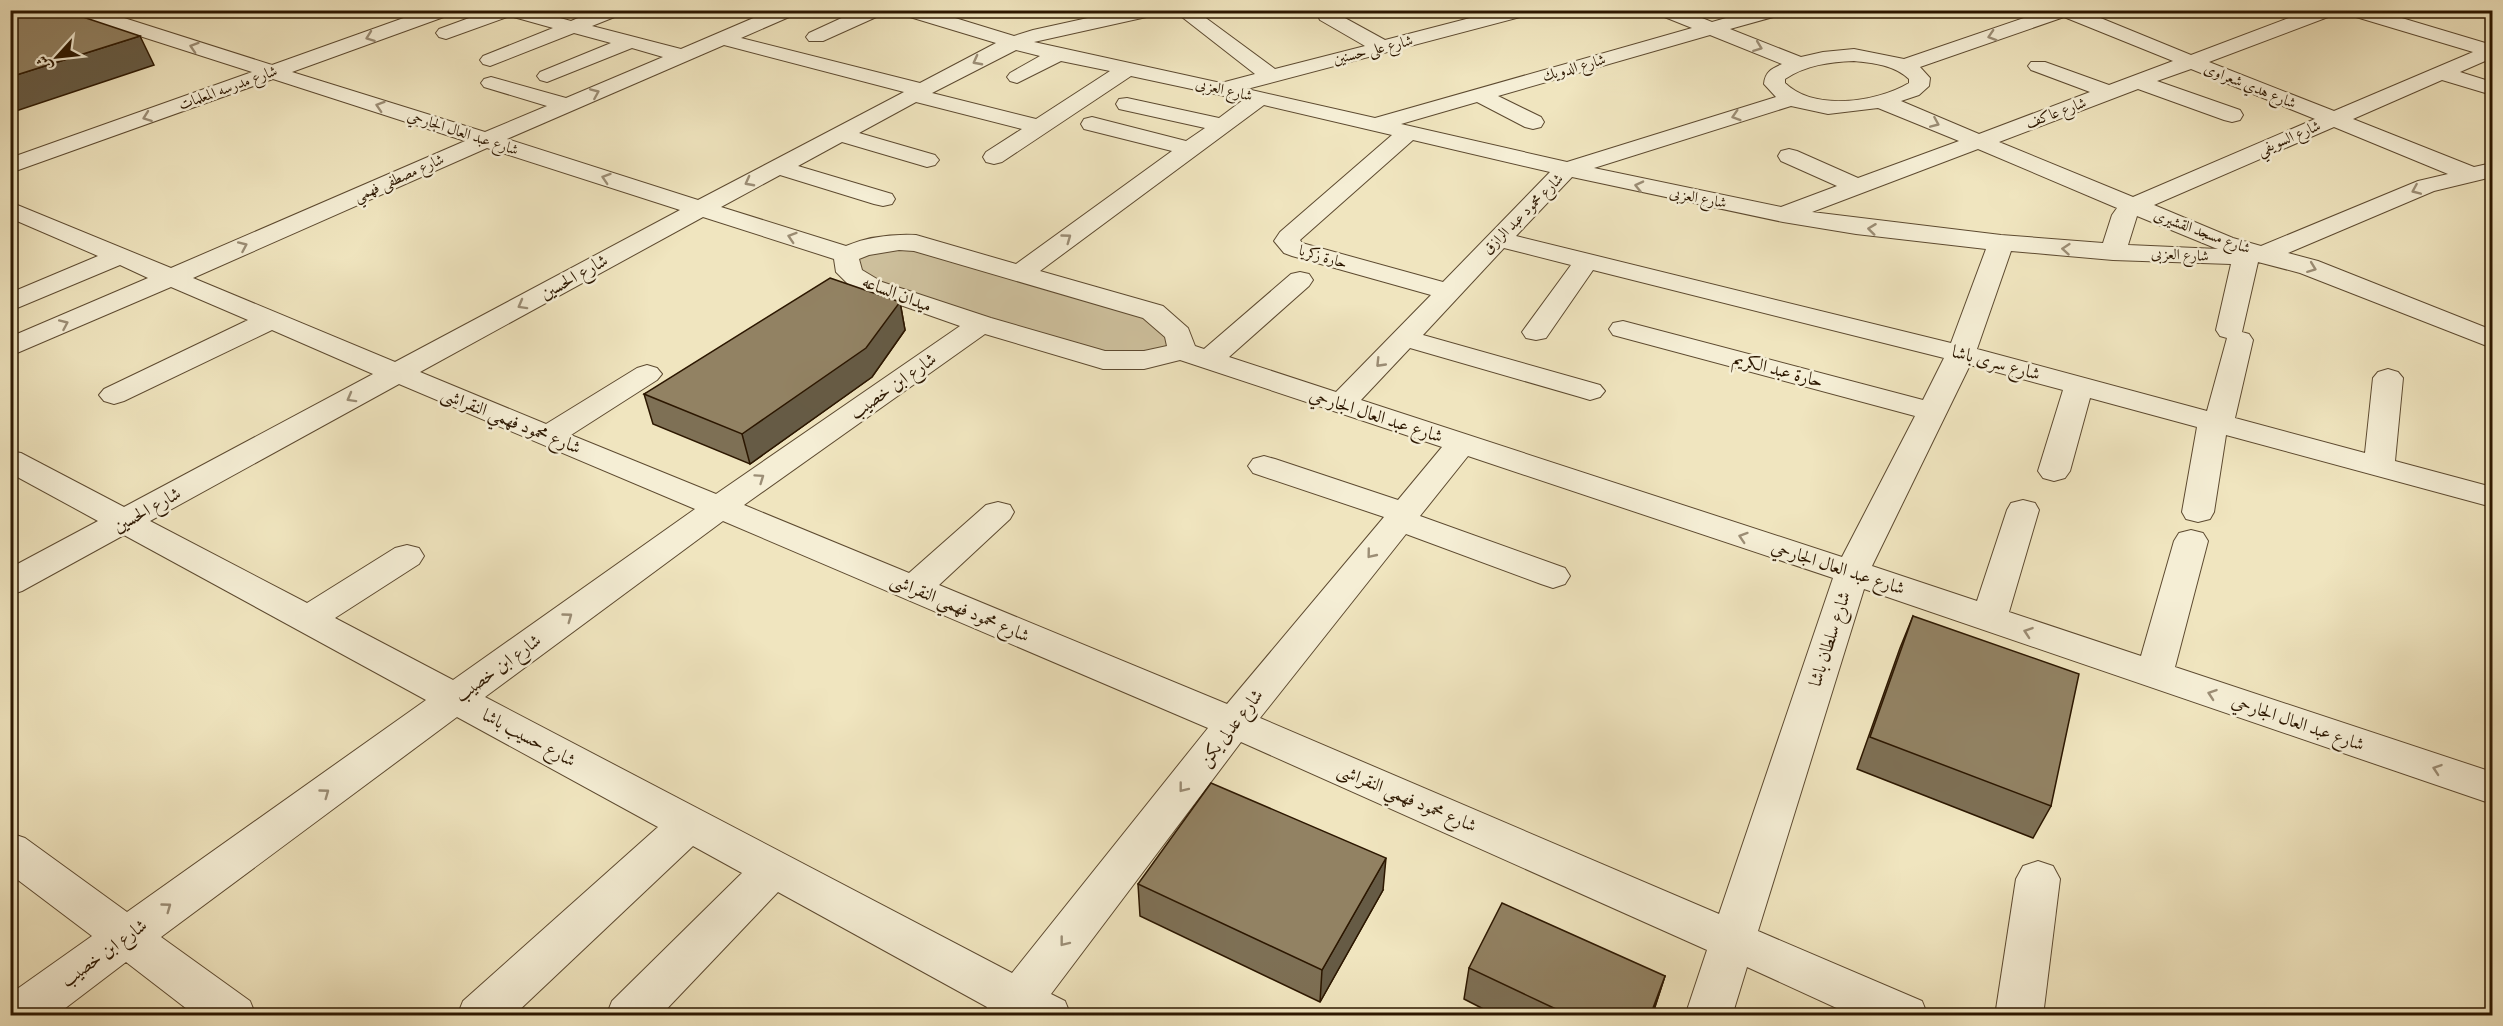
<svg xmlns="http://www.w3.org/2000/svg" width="2503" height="1026" font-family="'IM FELL Double Pica',Amiri,serif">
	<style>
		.green { fill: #cfc29f; stroke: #7e6c50; stroke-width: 1.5 }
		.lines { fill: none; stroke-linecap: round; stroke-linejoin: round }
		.minor-casing { stroke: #5d4a30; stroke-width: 2 }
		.minor { fill: #f5eed5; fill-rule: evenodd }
		.wall { fill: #7e7055; stroke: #2c1700; stroke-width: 1.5 }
		.shaded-wall { fill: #665b45; stroke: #2c1700; stroke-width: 1.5 }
		.building { fill: #928263; stroke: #2c1700; stroke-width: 1.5 }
		.oneway { stroke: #9b8d75 }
		.labels { text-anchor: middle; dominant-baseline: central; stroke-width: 5; stroke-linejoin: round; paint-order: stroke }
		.far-street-label { font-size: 15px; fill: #2c1700; stroke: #f5eed5 }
		.street-label { font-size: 18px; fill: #2c1700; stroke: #f5eed5 }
	</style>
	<rect width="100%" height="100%" fill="#f0e5bf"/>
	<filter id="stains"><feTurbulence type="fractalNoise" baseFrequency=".00333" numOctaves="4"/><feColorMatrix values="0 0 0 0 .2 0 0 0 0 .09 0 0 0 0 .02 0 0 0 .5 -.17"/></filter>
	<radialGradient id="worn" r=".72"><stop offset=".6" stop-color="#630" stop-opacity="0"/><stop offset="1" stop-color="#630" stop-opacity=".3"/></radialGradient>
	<path class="green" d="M 901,247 L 1145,316 L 1167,334 L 1171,349 L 1138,354 L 1087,351 L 866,277 L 857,268 L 859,257 Z"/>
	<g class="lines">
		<g class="minor-casing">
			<g id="minor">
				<path d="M 69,10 L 99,10 L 272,65 L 426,10 L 454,10 L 452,14 L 292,72 L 485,132 L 547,106 L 484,87 L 481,83 L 484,79 L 491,77 L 566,98 L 663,57 L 632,48 L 547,82 L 540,80 L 537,76 L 540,72 L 611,43 L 574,33 L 490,66 L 483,64 L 480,60 L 483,56 L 553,28 L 510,16 L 446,39 L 439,37 L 436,33 L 439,29 L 491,10 L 531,10 L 571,21 L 597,10 L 624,10 L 622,14 L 592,26 L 681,49 L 772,10 L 798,10 L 796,14 L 741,38 L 920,83 L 996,43 L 900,14 L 898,10 L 929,10 L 1014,36 L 1033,30 L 1124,10 L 1162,10 L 1160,14 L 1034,42 L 1221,83 L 1255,74 L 1173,10 L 1195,10 L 1275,69 L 1365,46 L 1320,20 L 1318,16 L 1320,12 L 1334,12 L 1385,40 L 1501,10 L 1534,10 L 1532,14 L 1247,89 L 1375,118 L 1692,28 L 1657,14 L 1655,10 L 1682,10 L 1712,22 L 1754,10 L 1786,10 L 1784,14 L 1730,29 L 1801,57 L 1823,52 L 1854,49 L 1904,59 L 2047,10 L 2081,10 L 2191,55 L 2310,10 L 2338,10 L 2336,14 L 2209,62 L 2334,111 L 2473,52 L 2346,14 L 2344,10 L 2375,10 L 2492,45 L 2492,58 L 2460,72 L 2492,82 L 2492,95 L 2442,80 L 2353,119 L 2474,167 L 2492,163 L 2492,177 L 2434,191 L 2288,253 L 2318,261 L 2492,330 L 2492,348 L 2300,273 L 2258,262 L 2242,332 L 2249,334 L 2253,340 L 2235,418 L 2365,453 L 2373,378 L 2378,372 L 2388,369 L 2398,372 L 2403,378 L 2395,461 L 2492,487 L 2492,507 L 2226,435 L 2214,512 L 2210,519 L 2198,522 L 2186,519 L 2182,512 L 2197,427 L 2090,398 L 2070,471 L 2065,478 L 2054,481 L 2043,478 L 2038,471 L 2063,390 L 1970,365 L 1872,566 L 1977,601 L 2007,510 L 2011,503 L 2023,500 L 2035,503 L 2039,510 L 2009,612 L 2141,656 L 2174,541 L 2179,533 L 2191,530 L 2203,533 L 2208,541 L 2175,667 L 2492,772 L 2492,804 L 1864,589 L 1758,931 L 1922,1001 L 1928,1016 L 1854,1016 L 1747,967 L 1732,1016 L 1685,1016 L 1707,950 L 1241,742 L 1051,994 L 1065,1001 L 1071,1016 L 983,1016 L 987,1007 L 778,892 L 660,1016 L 606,1016 L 612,1001 L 742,873 L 693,846 L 513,1016 L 457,1016 L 463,1001 L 658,827 L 457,717 L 161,937 L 250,1001 L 256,1016 L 196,1016 L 126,962 L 55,1016 L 10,1016 L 10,994 L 92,936 L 10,874 L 10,833 L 25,838 L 127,912 L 426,700 L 124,535 L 22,591 L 10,595 L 10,568 L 98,521 L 10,473 L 10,451 L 21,453 L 124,507 L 373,374 L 272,330 L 124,401 L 114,404 L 104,401 L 99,395 L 104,389 L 248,320 L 171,287 L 10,356 L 10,337 L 148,278 L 120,265 L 10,311 L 10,293 L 98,256 L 10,218 L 10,202 L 171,268 L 465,141 L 273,79 L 10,173 L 10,158 L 252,72 L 71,14 ZM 2064,17 L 2173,61 L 2109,85 L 2045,62 L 2031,62 L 2028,66 L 2031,70 L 2090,92 L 1979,134 L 1901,101 L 1919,95 L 1929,86 L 1930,78 L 1920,67 ZM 1710,35 L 1782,64 C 1771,69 1765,72 1764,84 L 1776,97 L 1567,162 L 1401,124 L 1477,102 L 1525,127 L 1533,129 L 1541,127 L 1544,122 L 1541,117 L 1498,96 ZM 724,45 L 904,92 L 698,200 L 507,139 ZM 1016,50 L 1040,56 L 1010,73 L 1007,77 L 1010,81 L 1017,83 L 1061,61 L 1110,71 L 1036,119 L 932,93 ZM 1854,61 C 1874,63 1894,65 1909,79 L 1909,83 C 1875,103 1814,111 1785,83 L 1785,79 C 1806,65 1829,62 1854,61 ZM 2191,69 L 2315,119 L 2133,197 L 1999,142 L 2138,89 L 2224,120 L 2232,122 L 2240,120 L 2243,115 L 2240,110 L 2157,81 ZM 1131,76 L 1243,100 L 1219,118 L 1127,98 L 1119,99 L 1116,104 L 1119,109 L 1205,128 L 1186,141 L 1092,117 L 1084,119 L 1081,124 L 1084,129 L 1172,151 L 1016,264 L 916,235 C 893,234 867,237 846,246 L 721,207 L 780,175 L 874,204 L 883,206 L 892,204 L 895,199 L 892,194 L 798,166 L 842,142 L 927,167 L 935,165 L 939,160 L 935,155 L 859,133 L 916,102 L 1022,129 L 986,152 L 983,157 L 986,162 L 994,164 L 1002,162 ZM 1264,105 L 1392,135 L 1280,232 L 1274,241 L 1284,253 L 1292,256 L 1431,295 L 1336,392 L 1229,357 L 1309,286 L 1313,280 L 1309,274 L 1300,272 L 1291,274 L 1204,349 L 1195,346 L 1188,328 L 1163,306 L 1040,271 ZM 1791,106 L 1828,114 L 1878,108 L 1959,141 L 1858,178 L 1797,151 L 1789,149 L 1781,151 L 1778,156 L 1781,161 L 1837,186 L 1781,207 L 1594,168 ZM 2334,127 L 2448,174 L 2418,181 L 2261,246 L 2233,238 L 2154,205 ZM 1413,140 L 1550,172 L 1443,282 L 1302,243 L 1300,240 ZM 487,148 L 680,210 L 395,362 L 193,278 ZM 1978,149 L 2117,208 L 2112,215 L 2103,243 L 2001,235 L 1812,212 ZM 1572,177 L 1783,222 L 1856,234 L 1986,249 L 1951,343 L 1516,236 ZM 2137,216 L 2215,248 L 2218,249 L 2128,245 ZM 703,217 L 834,259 L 836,272 L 852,288 L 960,326 L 716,494 L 571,435 L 657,380 L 662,374 L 657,368 L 647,365 L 637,368 L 546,424 L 420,372 ZM 1504,248 L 1571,265 L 1522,332 L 1526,338 L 1536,340 L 1546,338 L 1593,270 L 1944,358 L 1923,400 L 1623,321 L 1613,323 L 1609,329 L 1613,335 L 1915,416 L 1842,557 L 1361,400 L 1410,348 L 1580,397 L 1590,400 L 1600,397 L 1605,391 L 1600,385 L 1423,335 ZM 899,250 L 914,251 L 1143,318 L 1165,337 L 1167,346 L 1144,351 L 1105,351 L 991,318 L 882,282 L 862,270 L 859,259 L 869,255 ZM 2011,251 L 2113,260 L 2231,264 L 2216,330 L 2220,336 L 2227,338 L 2207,411 L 1977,349 ZM 985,334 L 1103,369 L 1144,369 L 1180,360 L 1442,447 L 1398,500 L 1275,459 L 1264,456 L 1253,459 L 1248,466 L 1253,473 L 1384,517 L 1227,704 L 939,585 L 1010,519 L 1014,512 L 1010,505 L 998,502 L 986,505 L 909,573 L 744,505 ZM 399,384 L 695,509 L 453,680 L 335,618 L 419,564 L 424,556 L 419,548 L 407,545 L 395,548 L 307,603 L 150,521 ZM 1468,456 L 1833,578 L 1719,914 L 1260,718 L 1406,534 L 1541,584 L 1553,588 L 1565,584 L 1570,576 L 1565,568 L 1420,516 ZM 723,521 L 1208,728 L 1012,973 L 485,697 Z"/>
				<path d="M 859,10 L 885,10 L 883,14 L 823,41 L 809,41 L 806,37 L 809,33 Z"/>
				<path d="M 2038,861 L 2053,866 L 2060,879 L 2043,1016 L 1995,1016 L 2016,879 L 2023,866 Z"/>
			</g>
		</g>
		<use href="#minor" class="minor"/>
	</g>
	<g class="wall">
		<path d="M 900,302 L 905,330 L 872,377 L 750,464 L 653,424 L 644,394 Z"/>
		<path d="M 1913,616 L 2051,806 L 2033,838 L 1857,769 L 1900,648 Z"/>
		<path d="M 1138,884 L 1383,890 L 1320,1002 L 1140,916 Z"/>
		<path d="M 1469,968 L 1665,976 L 1652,1016 L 1497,1016 L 1464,999 Z"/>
	</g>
	<g class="shaded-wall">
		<path d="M 140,36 L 154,65 L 10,113 L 10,77 Z"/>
		<path d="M 900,302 L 905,330 L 872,377 L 750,464 L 742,434 Z"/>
		<path d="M 1386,858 L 1383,890 L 1320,1002 L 1322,970 Z"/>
		<path d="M 1665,976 L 1652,1016 L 1650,1016 Z"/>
	</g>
	<g class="building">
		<path d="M 10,10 L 62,10 L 140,36 L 10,77 Z"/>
		<path d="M 830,278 L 900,302 L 866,348 L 742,434 L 644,394 Z"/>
		<path d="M 1913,616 L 2079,674 L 2051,806 L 1870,737 Z"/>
		<path d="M 1211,783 L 1386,858 L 1322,970 L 1138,884 Z"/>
		<path d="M 1502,903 L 1665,976 L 1650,1016 L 1556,1016 L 1558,1010 L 1469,968 Z"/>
	</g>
	<defs><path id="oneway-chevron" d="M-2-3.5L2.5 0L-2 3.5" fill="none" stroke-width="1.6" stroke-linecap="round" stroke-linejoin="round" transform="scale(1.5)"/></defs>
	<g class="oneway">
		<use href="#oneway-chevron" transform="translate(1992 36) rotate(162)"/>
		<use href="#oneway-chevron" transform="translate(370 37) rotate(160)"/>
		<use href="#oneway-chevron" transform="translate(194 47) rotate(-162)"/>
		<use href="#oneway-chevron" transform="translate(1758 47) rotate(21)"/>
		<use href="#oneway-chevron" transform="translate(977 61) rotate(152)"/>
		<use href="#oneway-chevron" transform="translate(595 93) rotate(-23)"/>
		<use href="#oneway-chevron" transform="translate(380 106) rotate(-162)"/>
		<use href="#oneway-chevron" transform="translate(1736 116) rotate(163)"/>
		<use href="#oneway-chevron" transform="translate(147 117) rotate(160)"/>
		<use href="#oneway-chevron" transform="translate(1935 123) rotate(23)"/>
		<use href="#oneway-chevron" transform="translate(606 178) rotate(-162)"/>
		<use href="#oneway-chevron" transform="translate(749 182) rotate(152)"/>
		<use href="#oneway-chevron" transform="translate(1639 186) rotate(-167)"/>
		<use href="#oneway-chevron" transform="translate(2416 190) rotate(157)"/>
		<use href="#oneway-chevron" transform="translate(1872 229) rotate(-173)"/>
		<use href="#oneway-chevron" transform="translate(792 237) rotate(-162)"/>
		<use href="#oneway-chevron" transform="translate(1067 238) rotate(-36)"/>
		<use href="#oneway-chevron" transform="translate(243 246) rotate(-24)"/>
		<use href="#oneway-chevron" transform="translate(2066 249) rotate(-175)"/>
		<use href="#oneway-chevron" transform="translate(2312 268) rotate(21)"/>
		<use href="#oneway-chevron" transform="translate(522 305) rotate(151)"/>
		<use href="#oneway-chevron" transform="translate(64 324) rotate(-24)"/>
		<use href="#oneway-chevron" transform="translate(1380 363) rotate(134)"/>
		<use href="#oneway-chevron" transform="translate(351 398) rotate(151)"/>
		<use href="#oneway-chevron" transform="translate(760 478) rotate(-35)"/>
		<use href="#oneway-chevron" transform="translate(1743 537) rotate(-162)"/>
		<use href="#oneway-chevron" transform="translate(1371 554) rotate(129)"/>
		<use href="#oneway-chevron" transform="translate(568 617) rotate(-36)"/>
		<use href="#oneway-chevron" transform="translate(2028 632) rotate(-161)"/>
		<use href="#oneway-chevron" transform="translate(2212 694) rotate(-161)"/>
		<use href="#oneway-chevron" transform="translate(2437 769) rotate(-161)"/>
		<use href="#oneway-chevron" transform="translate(1183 788) rotate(128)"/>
		<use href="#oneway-chevron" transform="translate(325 793) rotate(-36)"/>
		<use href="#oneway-chevron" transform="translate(167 907) rotate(-36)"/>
		<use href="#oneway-chevron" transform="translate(1064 942) rotate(128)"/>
	</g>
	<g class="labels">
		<g class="far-street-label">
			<text transform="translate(1373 50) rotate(-14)">شارع على حسنين</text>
			<text transform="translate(1574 68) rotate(-16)">شارع الدويك</text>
			<text transform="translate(2250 86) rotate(22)">شارع هدي شعراوى</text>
			<text transform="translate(228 88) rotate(-20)">شارع مدرسه المعلمات</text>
			<text transform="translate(1224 90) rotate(13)">شارع العزبى</text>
			<text transform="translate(2056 113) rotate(-20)">شارع عاكف</text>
			<text transform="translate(463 133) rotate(18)">شارع عبد العال الجارحي</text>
			<text transform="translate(2289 138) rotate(-23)">شارع السويفي</text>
			<text transform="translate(399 178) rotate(-24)">شارع مصطفى فهمي</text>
			<text transform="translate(1698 198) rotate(11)">شارع العزبى</text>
			<text transform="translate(1523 214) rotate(-45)">شارع محمود عبد الرازق</text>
			<text transform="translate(2202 232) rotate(20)">شارع مسجد القشيرى</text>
			<text transform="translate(2180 255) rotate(3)">شارع العزبى</text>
			<text transform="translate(1323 257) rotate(16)">حارة زكريا</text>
		</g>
		<g class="street-label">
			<text transform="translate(574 277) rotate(-29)">شارع الحسين</text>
			<text transform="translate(897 294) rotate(21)">ميدان الساعه</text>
			<text transform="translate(1996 363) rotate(15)">شارع سرى باشا</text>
			<text transform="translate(1778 370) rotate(15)">حارة عبد الكريم</text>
			<text transform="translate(893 386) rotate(-35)">شارع ابن خصيب</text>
			<text transform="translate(1376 416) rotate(18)">شارع عبد العال الجارحي</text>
			<text transform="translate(511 421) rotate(22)">شارع محمود فهمي النقراشى</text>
			<text transform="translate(147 510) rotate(-29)">شارع الحسين</text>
			<text transform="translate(1838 568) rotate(18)">شارع عبد العال الجارحي</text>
			<text transform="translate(960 608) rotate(23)">شارع محمود فهمي النقراشى</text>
			<text transform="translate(1830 639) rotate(-72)">شارع سلطان باشا</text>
			<text transform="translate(498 668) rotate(-36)">شارع ابن خصيب</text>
			<text transform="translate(2298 723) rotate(19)">شارع عبد العال الجارحي</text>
			<text transform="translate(1231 728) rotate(-52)">شارع عدلى يكن</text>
			<text transform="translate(529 738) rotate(28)">شارع حسيب باشا</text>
			<text transform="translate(1407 798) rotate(23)">شارع محمود فهمي النقراشى</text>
			<text transform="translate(104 953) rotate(-36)">شارع ابن خصيب</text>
		</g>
	</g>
	<rect width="2503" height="1026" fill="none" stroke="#f0e5bf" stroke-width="36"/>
	<rect x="12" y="12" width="2479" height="1002" fill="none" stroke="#2c1700" stroke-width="3"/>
	<rect x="18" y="18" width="2467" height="990" fill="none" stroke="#2c1700" stroke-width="1.5"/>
	<g transform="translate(57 57) rotate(243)" stroke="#f5eed5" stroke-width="4.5" paint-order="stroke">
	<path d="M0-4.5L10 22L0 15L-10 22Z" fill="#2c1700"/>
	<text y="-9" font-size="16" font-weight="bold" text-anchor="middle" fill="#2c1700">ش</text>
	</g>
	<rect width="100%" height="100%" filter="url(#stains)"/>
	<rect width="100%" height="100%" fill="url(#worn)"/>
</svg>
